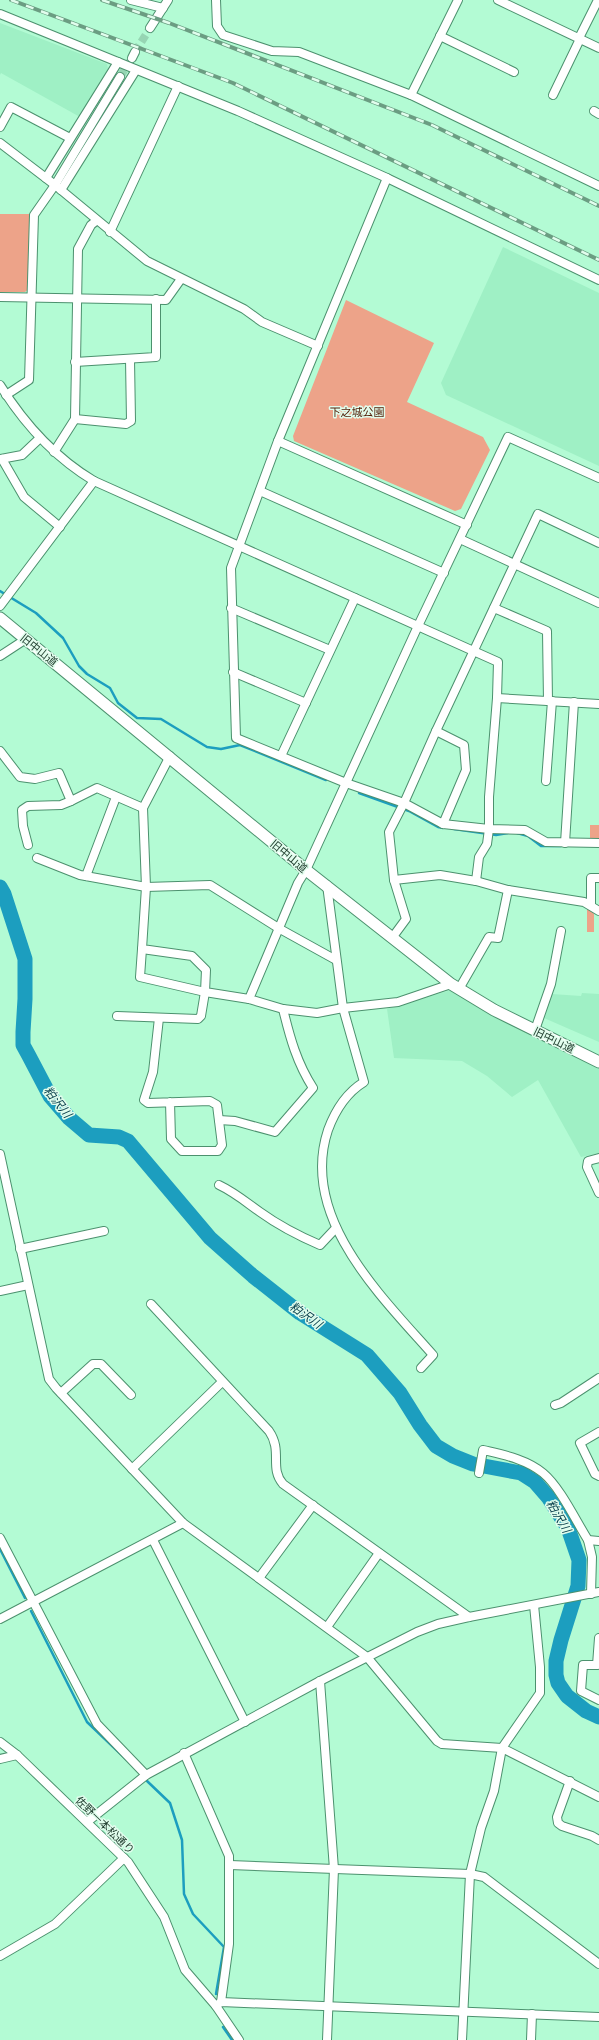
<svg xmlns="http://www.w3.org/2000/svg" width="599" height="2040" font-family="Mulish,'Noto Sans JP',sans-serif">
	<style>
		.built { fill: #9ff0c5 }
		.green { fill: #eda389 }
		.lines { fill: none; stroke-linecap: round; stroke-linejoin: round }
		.stream { stroke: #1c9ebf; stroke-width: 2.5 }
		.river { stroke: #1c9ebf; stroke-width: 15 }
		.minor-tunnel { stroke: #96d5b3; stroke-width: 8; stroke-dasharray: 8 4; stroke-linecap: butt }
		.minor-casing { stroke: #4c916e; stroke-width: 10 }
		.major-casing { stroke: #4c916e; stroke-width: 13 }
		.minor { stroke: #fff; stroke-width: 8 }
		.major { stroke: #fff; stroke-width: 11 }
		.rail-casing { stroke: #6b9d82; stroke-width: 4 }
		.rail { stroke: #e1fded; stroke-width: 2.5; stroke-dasharray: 8; stroke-linecap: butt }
		.labels { text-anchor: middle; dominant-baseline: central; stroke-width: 3; stroke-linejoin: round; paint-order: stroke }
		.park-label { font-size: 11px; fill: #501b05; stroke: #e1fded }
		.street-label { font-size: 11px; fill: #223f30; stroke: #e1fded }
		.water-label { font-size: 12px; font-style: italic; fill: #083e4b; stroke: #e1fded }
	</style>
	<rect width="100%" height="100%" fill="#b3fbd4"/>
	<g class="built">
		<path d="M 0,23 L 107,64 L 108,69 L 80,117 L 1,73 L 0,75 Z"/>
		<path d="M 503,247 L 599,293 L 599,466 L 446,395 L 441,383 Z"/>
		<path d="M 451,990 L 543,1041 L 599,1067 L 599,1153 L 581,1157 L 538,1080 L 512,1097 L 487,1076 L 462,1061 L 394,1058 L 387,1009 Z"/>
		<path d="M 582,993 L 599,994 L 599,1042 L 544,1018 L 552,994 L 581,996 Z"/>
	</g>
	<g class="green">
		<path d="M 0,214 L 29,214 L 29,289 L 25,292 L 0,292 Z"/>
		<path d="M 346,300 L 434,343 L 407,402 L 483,437 L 490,450 L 461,509 L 455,511 L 294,441 L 293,436 Z"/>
		<path d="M 590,825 L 599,825 L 599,839 L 590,838 Z"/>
		<path d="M 587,908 L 590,908 L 594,914 L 594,932 L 587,932 Z"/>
	</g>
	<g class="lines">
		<g class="stream">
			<path d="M 0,591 L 36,613 L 63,638 L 79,666 L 87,674 L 110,688 L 118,703 L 137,718 L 161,719 L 207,747 L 221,749 L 240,745 L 326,780"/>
			<path d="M 359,793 L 409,811 L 438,827 L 443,828"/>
			<path d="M 454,829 L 496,835 L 508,833"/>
			<path d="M 517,833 L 528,836 L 541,846 L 561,846"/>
			<path d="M 0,1549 L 25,1598"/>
			<path d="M 31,1611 L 87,1722 L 127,1760"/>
			<path d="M 147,1781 L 170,1803 L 182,1840 L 184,1894 L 193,1914 L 224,1947 L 216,1994"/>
			<path d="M 223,2027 L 232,2040"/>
		</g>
		<path class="river" d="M 0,887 L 4,894 L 25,959 L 25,999 L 23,1032 L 23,1045 L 29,1056 L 50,1096 L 69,1118 L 89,1135 L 119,1137 L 128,1141 L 210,1238 L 253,1276 L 300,1313 L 367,1355 L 400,1393 L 420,1425 L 436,1446 L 453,1456 L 473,1464 L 521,1473 L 535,1482 L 548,1497 L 568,1528 L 579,1560 L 578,1586 L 561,1640 L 556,1661 L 556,1675 L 558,1683 L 567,1696 L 586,1711 L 599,1717"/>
		<g class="minor-tunnel">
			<path d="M 135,52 L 150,28"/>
			<path d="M 120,77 L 132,58"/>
		</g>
		<g class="minor-casing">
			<g id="minor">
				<path d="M 131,0 L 163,8"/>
				<path d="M 216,0 L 217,26 L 223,35 L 272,51 L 299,52 L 411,95 L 599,186"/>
				<path d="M 498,0 L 599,48"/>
				<path d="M 0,14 L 238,111 L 387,178 L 599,280"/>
				<path d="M 150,28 L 168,0"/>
				<path d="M 440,36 L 514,72"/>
				<path d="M 579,38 L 598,0"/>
				<path d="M 132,58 L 135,52"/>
				<path d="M 411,95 L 458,0"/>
				<path d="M 553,95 L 580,39"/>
				<path d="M 594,111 L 599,114"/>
				<path d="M 0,127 L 11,107 L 70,138"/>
				<path d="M 0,143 L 55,185 L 147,261 L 244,309 L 262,322 L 318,346"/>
				<path d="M 46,178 L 118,62"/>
				<path d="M 387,178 L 278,441 L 231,568 L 236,738 L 346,783 L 404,803 L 443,824 L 489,829 L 525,830 L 546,842 L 599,843"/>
				<path d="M 61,190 L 136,70"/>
				<path d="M 110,232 L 178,86"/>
				<path d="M 0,297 L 166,300 L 181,279"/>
				<path d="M 75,362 L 156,357 L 156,299"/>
				<path d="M 0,385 C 25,425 54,457 94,481 L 498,662 L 497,698 L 489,797 L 489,829 L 487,844 L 479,857 L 476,881"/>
				<path d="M 6,395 L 29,380 L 34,215 L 55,185 L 120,77"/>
				<path d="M 75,419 L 126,424 L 131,421 L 130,359"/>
				<path d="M 278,441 L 467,525"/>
				<path d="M 54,452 L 75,419 L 78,249 L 91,225 L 96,221"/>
				<path d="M 0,459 L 22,455 L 40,438"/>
				<path d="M 2,459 L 24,497 L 60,527"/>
				<path d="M 260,491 L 444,573"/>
				<path d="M 460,539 L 599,603"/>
				<path d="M 0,606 L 94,481"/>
				<path d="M 231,608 L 330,650"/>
				<path d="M 494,608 L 547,631 L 548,701"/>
				<path d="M 0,656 L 26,639"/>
				<path d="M 233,672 L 306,703"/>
				<path d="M 497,698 L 599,704"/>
				<path d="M 436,731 L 464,745 L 466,770 L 443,824"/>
				<path d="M 0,751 L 20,777 L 35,779 L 59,773 L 71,801 L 97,788 L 143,808"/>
				<path d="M 170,756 L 143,808 L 146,887 L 142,949 L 192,956 L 206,970 L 205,992 L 249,999 L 283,1009 L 317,1013 L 343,1008 L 398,1002 L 451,984"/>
				<path d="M 281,756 L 355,598"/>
				<path d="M 546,781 L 552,701"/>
				<path d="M 565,843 L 574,702"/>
				<path d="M 28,845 L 23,826 L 22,810 L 28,806 L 61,805 L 71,801"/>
				<path d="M 37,858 L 80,875 L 146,887 L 210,885 L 280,929 L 336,960"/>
				<path d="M 86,876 L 116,797"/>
				<path d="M 394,880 L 440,875 L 476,881 L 508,890 L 584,902 L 599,911"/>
				<path d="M 327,885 L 343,1008 L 364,1082 C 346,1093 335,1111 328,1130 C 299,1217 381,1296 433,1355 L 421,1368"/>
				<path d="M 591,905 L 591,878 L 599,878"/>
				<path d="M 392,938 L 406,919 L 394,880 L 389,832 L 404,803 L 436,731 L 538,514 L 599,543"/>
				<path d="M 459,989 L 489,937 L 498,938 L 508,890"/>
				<path d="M 249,999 L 298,883 L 306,870 L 418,626 L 508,437 L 599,478"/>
				<path d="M 117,1016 L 198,1019 L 201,1016 L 205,992 L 140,977 L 142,949"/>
				<path d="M 159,1018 L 153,1072 L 144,1100 L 148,1103 L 210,1101 L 217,1105 L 222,1145 L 218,1151 L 182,1151 L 171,1139 L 170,1102"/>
				<path d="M 535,1030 L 551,984 L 561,931"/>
				<path d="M 219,1120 L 235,1121 L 275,1132 L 313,1088 C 297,1063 290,1038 283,1009"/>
				<path d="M 0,1154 L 49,1379 L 56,1388 L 183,1523 L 367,1657 L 437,1741 L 442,1744 L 502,1748 L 599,1797"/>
				<path d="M 599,1158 L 588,1161 L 587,1167 L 599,1193"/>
				<path d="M 219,1185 C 234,1192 246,1202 260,1212 C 278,1225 299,1236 320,1245 L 336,1228"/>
				<path d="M 20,1249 L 104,1231"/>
				<path d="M 0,1291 L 28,1285"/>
				<path d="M 151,1304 L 269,1431 C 283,1451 269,1468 283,1484 L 469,1617"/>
				<path d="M 61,1393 L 93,1364 L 101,1364 L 131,1395"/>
				<path d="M 555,1405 L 561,1403 L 599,1378"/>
				<path d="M 599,1432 L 580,1443 L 595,1474 L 599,1476"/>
				<path d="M 132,1469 L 222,1382"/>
				<path d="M 479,1473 L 483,1450 C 504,1455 526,1459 543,1473 C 560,1487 576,1521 588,1540 L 599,1541"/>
				<path d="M 0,1538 L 97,1724 L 146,1775"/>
				<path d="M 153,1540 L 245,1722"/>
				<path d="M 588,1540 L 592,1557 L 591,1594"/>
				<path d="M 259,1578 L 313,1505"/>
				<path d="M 0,1619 L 183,1523"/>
				<path d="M 327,1627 L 379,1553"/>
				<path d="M 599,1638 L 597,1665 L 583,1665 L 581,1691 L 599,1700"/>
				<path d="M 320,1681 L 334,1869 L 327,2040"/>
				<path d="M 0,1742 L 17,1755 L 128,1862 L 164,1917 L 185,1970 L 216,2006 L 239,2040"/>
				<path d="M 184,1753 L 229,1856 L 229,1944 L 221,2002"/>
				<path d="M 0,1759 L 17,1755"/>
				<path d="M 570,1781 L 557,1817 L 558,1823 L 562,1826 L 592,1836 L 599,1840"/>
				<path d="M 87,1822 L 146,1775 L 320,1681 L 417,1632 L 438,1624 L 469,1617 L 599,1592"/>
				<path d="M 230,1865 L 470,1874 L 484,1877 L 599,1964"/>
				<path d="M 0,1956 L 55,1924 L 124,1858"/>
				<path d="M 216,2006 L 221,2002 L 599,2017"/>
				<path d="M 462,2040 L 470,1874 L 481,1828 L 494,1791 L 502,1748 L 540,1693 L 540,1667 L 534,1605"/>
				<path d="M 531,2040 L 532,2014"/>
			</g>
		</g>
		<g class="major-casing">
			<path id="major" d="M 0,618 L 306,870 L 451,984 L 494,1010 L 599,1062"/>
		</g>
		<use href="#minor" class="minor"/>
		<use href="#major" class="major"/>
		<g class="rail-casing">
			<g id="rail">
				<path d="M 11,0 L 233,83 L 599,260"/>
				<path d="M 102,0 L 169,23 L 432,125 L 599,206"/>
			</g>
		</g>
		<use href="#rail" class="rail"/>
	</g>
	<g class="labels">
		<g class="park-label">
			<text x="357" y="412">下之城公園</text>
		</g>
		<g class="street-label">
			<text transform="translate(39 650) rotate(39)">旧中山道</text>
			<text transform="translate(289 856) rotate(40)">旧中山道</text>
			<text transform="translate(554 1040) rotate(26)">旧中山道</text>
			<text transform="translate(105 1825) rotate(44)">佐野一本松通り</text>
		</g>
		<g class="water-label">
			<text transform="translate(58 1102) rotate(52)">粕沢川</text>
			<text transform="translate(306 1315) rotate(35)">粕沢川</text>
			<text transform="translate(559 1516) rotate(60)">粕沢川</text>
		</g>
	</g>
</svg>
